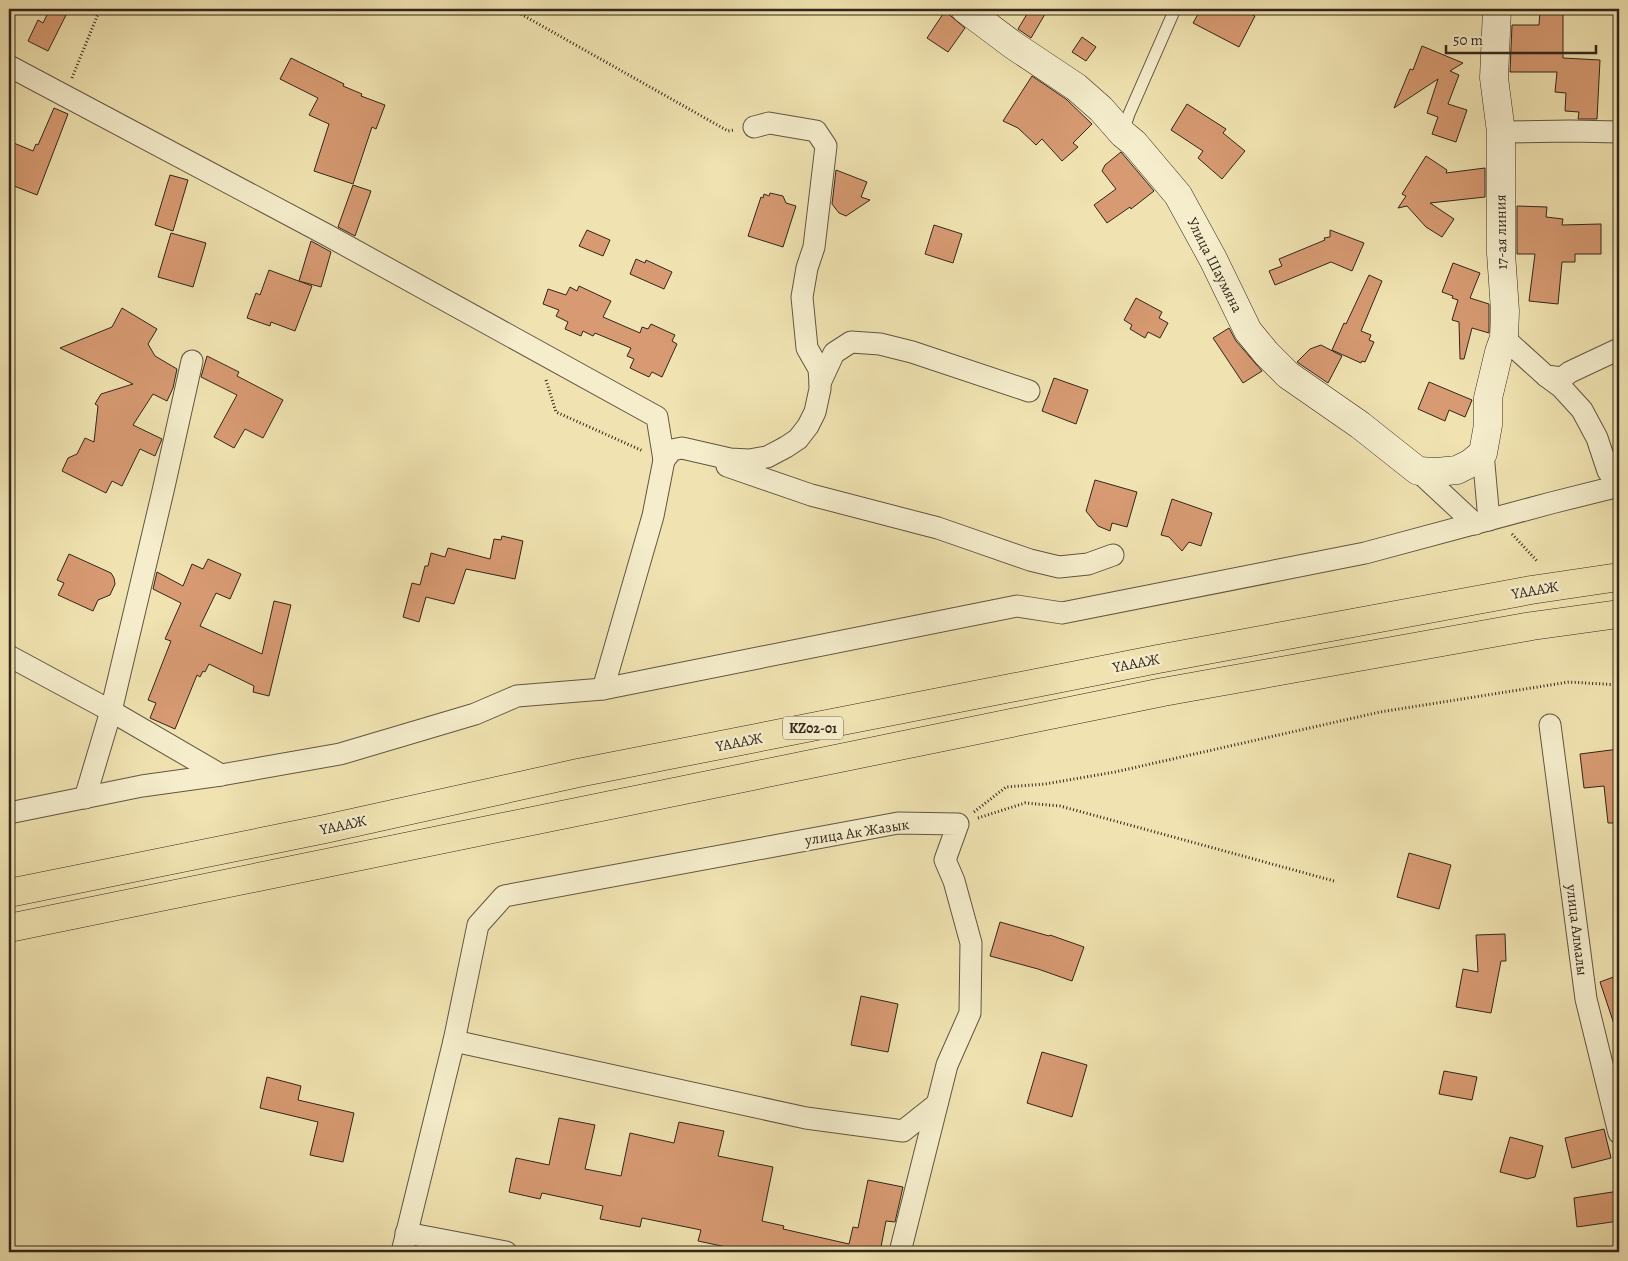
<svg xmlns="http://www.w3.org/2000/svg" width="1628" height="1261" font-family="Alegreya,serif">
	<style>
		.building { fill: #d79a72; stroke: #32261b }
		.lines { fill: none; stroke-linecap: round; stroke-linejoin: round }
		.lane-casing { stroke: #625540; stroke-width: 13 }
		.street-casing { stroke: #625540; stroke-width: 23 }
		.secondary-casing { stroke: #32261b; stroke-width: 29 }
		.highway-casing { stroke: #32261b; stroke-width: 29 }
		.path { stroke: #32261b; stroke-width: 3; stroke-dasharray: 1 2.5; stroke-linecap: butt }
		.lane { stroke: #f5edcc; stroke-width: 11 }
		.street { stroke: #f5edcc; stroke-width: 21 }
		.secondary { stroke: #f5edcc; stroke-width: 28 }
		.highway { stroke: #f0e3b1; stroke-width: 28 }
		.labels { text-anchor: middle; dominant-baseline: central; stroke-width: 5; stroke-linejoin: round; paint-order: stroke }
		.shield { fill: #f5edcc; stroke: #6c6250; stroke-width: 1 }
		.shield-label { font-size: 14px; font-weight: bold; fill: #32261b }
		.street-label { font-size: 15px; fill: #32261b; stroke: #f5edcc }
	</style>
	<rect width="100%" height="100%" fill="#f0e3b1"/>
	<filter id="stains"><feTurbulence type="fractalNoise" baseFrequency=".004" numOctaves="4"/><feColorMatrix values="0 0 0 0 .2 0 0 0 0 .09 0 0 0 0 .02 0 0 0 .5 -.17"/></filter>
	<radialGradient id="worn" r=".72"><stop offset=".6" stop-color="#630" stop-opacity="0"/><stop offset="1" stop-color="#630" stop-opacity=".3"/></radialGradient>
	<g class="building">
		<path d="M 50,9 L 69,9 L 48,51 L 28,41 L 38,20 L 43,23 Z"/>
		<path d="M 1030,9 L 1048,9 L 1031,38 L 1018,29 Z"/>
		<path d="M 1201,9 L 1240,9 L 1255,16 L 1239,47 L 1193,23 Z"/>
		<path d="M 1540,9 L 1563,9 L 1563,58 L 1600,60 L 1597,119 L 1578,119 L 1579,112 L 1565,111 L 1566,93 L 1555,92 L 1557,72 L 1510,72 L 1512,25 L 1539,25 Z"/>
		<path d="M 945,11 L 965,28 L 948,52 L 927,38 Z"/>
		<path d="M 1082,37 L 1096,47 L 1086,61 L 1072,52 Z"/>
		<path d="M 1422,46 L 1463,63 L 1450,71 L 1459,75 L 1448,104 L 1467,110 L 1456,142 L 1432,134 L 1438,117 L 1427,113 L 1438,79 L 1394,108 L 1410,69 L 1413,70 Z"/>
		<path d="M 291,58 L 344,84 L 343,86 L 362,94 L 361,96 L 385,105 L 376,129 L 372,127 L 353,184 L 314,171 L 329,124 L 309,115 L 318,98 L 280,79 Z"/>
		<path d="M 1032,76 L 1066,99 L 1092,124 L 1073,143 L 1078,147 L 1062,161 L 1042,139 L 1036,145 L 1018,128 L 1003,121 Z"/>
		<path d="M 1187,104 L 1226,129 L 1223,133 L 1245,151 L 1222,179 L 1198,158 L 1203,151 L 1171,130 Z"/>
		<path d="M 54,108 L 68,114 L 37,195 L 9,184 L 9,141 L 33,151 L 36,144 L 38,145 Z"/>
		<path d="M 1121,152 L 1154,191 L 1131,209 L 1130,207 L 1107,223 L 1094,205 L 1116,189 L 1102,171 L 1105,165 Z"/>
		<path d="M 1426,156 L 1447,170 L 1446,173 L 1485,168 L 1485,197 L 1430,203 L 1454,219 L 1442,237 L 1426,227 L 1407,206 L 1398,208 L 1406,196 L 1402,194 Z"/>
		<path d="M 836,170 L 867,182 L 861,197 L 870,200 L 846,216 L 839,213 L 832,204 Z"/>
		<path d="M 170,175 L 188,180 L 173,231 L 155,225 Z"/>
		<path d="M 353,185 L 371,191 L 355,236 L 338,227 Z"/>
		<path d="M 770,193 L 783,196 L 786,203 L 796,206 L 783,247 L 748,236 L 761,197 L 763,198 L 764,194 L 769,196 Z"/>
		<path d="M 1517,206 L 1547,207 L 1546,217 L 1563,219 L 1562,225 L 1601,224 L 1601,254 L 1575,254 L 1575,262 L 1562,262 L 1558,304 L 1529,301 L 1535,254 L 1517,254 Z"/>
		<path d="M 934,225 L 962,234 L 953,263 L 925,254 Z"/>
		<path d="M 587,230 L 610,240 L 603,256 L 579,246 Z"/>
		<path d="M 1330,230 L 1364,243 L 1352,271 L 1331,262 L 1275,285 L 1269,271 L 1282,266 L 1279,259 L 1325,240 L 1324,238 L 1330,237 Z"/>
		<path d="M 171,233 L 206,243 L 193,287 L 158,277 Z"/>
		<path d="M 311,241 L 331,252 L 321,287 L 299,281 Z"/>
		<path d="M 636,259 L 645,263 L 646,260 L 672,272 L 664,289 L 630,274 Z"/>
		<path d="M 1453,263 L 1480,273 L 1470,298 L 1489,304 L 1489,333 L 1472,328 L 1464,359 L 1460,359 L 1459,322 L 1452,320 L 1458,300 L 1452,298 L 1453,296 L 1442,292 Z"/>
		<path d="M 269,270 L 312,286 L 295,331 L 271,322 L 270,326 L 247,318 L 256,293 L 260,295 Z"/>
		<path d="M 1369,275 L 1382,281 L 1361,331 L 1371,335 L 1369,340 L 1374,342 L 1365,362 L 1362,361 L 1361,363 L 1332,350 L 1344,323 L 1346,324 Z"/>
		<path d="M 579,286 L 611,301 L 603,317 L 640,333 L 642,327 L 648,329 L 651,324 L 675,335 L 672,341 L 677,344 L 662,377 L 652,372 L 649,377 L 630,368 L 634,359 L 627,356 L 631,348 L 595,333 L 593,336 L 583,331 L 581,336 L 565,329 L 568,322 L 556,316 L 559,310 L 543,304 L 548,289 L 566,295 L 570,287 L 577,291 Z"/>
		<path d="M 1136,298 L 1162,312 L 1159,318 L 1168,323 L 1160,338 L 1148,332 L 1145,338 L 1130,329 L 1132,325 L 1124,320 Z"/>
		<path d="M 122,308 L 157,329 L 148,344 L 155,356 L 177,369 L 173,388 L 167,401 L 153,394 L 133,425 L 162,439 L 155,456 L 140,449 L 122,486 L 112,481 L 106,493 L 62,471 L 68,458 L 77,454 L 85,438 L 94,442 L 98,406 L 95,404 L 101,394 L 133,384 L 60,348 L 112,327 Z"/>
		<path d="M 1229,328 L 1236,341 L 1262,371 L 1243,383 L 1213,338 Z"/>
		<path d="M 1321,345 L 1342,356 L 1328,383 L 1297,362 L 1310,349 Z"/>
		<path d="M 207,356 L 239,372 L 237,376 L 283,400 L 263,438 L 245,429 L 234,448 L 214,437 L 237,395 L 201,377 Z"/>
		<path d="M 1054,378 L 1088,390 L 1076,424 L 1042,411 Z"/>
		<path d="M 1429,382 L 1472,400 L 1465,417 L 1449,410 L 1445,421 L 1418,409 Z"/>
		<path d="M 1095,480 L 1137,492 L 1127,527 L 1112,523 L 1110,531 L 1098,526 L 1086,511 Z"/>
		<path d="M 1172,499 L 1212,513 L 1201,546 L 1189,542 L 1182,551 L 1169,537 L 1161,535 Z"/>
		<path d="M 502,536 L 523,541 L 515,579 L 466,569 L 454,604 L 426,597 L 419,622 L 403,617 L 412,583 L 420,585 L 425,566 L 428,566 L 431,553 L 445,557 L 448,548 L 490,559 L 494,539 L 501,540 Z"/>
		<path d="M 69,554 L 111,573 L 114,578 L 115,584 L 110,595 L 98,600 L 93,611 L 58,595 L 64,583 L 57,580 Z"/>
		<path d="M 208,559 L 241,574 L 230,599 L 216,593 L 200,626 L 262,654 L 274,601 L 291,605 L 269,696 L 253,692 L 254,686 L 209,664 L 205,672 L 203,671 L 200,677 L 197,675 L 175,729 L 150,718 L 156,703 L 148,700 L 171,641 L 165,639 L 181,603 L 153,589 L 157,572 L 183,586 L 192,564 L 203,569 Z"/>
		<path d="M 1619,749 L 1619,823 L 1608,823 L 1604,786 L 1584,788 L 1580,754 Z"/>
		<path d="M 1409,853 L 1451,865 L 1439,909 L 1397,897 Z"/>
		<path d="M 1000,922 L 1049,936 L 1050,935 L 1084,947 L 1072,981 L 1038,969 L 990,956 Z"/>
		<path d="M 1505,934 L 1506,961 L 1501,961 L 1491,1013 L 1456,1007 L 1463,969 L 1478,972 L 1476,935 Z"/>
		<path d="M 1619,975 L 1619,1029 L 1616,1030 L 1600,982 Z"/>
		<path d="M 861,996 L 898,1004 L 888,1052 L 851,1045 Z"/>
		<path d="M 1042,1052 L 1087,1065 L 1072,1117 L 1027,1103 Z"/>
		<path d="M 1444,1071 L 1477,1077 L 1472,1100 L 1439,1094 Z"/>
		<path d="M 267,1077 L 301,1086 L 298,1100 L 354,1113 L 343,1162 L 310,1155 L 318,1122 L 260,1108 Z"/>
		<path d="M 559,1118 L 595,1125 L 585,1169 L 621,1176 L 630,1133 L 674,1143 L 679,1122 L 724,1131 L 718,1156 L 773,1167 L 762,1221 L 784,1226 L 783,1229 L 849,1244 L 853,1227 L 858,1228 L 868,1180 L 903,1187 L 895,1222 L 886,1221 L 880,1252 L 750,1252 L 698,1241 L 701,1230 L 642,1218 L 640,1227 L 600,1219 L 603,1206 L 542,1193 L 540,1199 L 509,1192 L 516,1158 L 549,1165 Z"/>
		<path d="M 1604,1129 L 1611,1158 L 1572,1168 L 1565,1138 Z"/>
		<path d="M 1510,1137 L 1543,1146 L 1535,1177 L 1527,1179 L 1500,1172 Z"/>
		<path d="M 1619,1191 L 1619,1221 L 1577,1227 L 1574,1198 Z"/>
	</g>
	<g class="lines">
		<g class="lane-casing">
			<path id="lane" d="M 1123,132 L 1129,114 L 1175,9"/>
		</g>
		<g class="street-casing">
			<g id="street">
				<path d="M 9,66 L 327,235 L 657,417 L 664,460 L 653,516 L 603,689"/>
				<path d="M 1501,132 L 1570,131 L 1619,132"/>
				<path d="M 1504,338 L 1546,376 L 1562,378 L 1570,372 L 1619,349"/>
				<path d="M 1546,376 L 1561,387 L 1582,410 L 1597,438 L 1608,471 L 1619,485"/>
				<path d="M 820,383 L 834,353 L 851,342 L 880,344 L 912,352 L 1029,391"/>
				<path d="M 1483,453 L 1489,520"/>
				<path d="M 664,460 L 672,450 L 682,448 L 730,459 L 749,460 L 767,457 L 786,447 L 798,439 L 808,426 L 815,412 L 820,389 L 820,383 L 819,369 L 807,348 L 802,297 L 807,268 L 814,247 L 826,146 L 816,131 L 769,123 L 754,127"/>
				<path d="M 727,466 L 811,495 L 938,528 L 1030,560 L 1059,567 L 1088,564 L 1113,555"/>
				<path d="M 1418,471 L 1475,524"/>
				<path d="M 9,656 L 111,711 L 163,491 L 192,361"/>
				<path d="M 1550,725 L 1586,999 L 1619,1133"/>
				<path d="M 85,798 L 111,711 L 221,775"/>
				<path d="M 9,813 L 142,786 L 221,775 L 340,754 L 475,714 L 517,696 L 603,689 L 1017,606 L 1062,613 L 1365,553 L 1551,503 L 1619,486"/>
				<path d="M 454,1041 L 806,1118 L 903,1131 L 937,1104"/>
				<path d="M 406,1233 L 506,1252"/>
				<path d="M 402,1252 L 454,1041 L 478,925 L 504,896 L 898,823 L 958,824 L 945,860 L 954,881 L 971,943 L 970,1013 L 947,1065 L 900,1252"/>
			</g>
		</g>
		<g class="secondary-casing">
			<path id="secondary" d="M 965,9 L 1013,45 L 1076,87 L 1101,109 L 1123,134 L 1134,143 L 1178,195 L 1213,259 L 1248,331 L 1266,353 L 1288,375 L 1360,425 L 1418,471 L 1437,472 L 1457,470 L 1471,463 L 1483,453 L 1488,425 L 1488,398 L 1499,352 L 1504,338 L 1505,311 L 1501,253 L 1501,132 L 1494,78 L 1497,9"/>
		</g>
		<g class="highway-casing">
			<g id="highway">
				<path d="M 9,893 L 325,829 L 578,773 L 1158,659 L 1531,590 L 1619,577"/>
				<path d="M 9,928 L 1163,692 L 1532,626 L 1619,614"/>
			</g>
		</g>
		<g class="path">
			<path d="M 512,9 L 728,131 L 734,130"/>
			<path d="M 72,78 L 100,9"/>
			<path d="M 546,380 L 556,412 L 643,451"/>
			<path d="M 1512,534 L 1537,561"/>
			<path d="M 1615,649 L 1619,654"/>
			<path d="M 974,812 L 1006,787 L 1045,784 L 1115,772 L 1380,712 L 1569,682 L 1619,685"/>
			<path d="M 978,818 L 1025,803 L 1060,806 L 1334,881"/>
		</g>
		<use href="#lane" class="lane"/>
		<use href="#street" class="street"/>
		<use href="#secondary" class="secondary"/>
		<use href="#highway" class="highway"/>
	</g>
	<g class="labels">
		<rect class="shield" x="783" y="716.5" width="60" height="23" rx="4"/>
		<g class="shield-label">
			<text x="813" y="728">KZ02-01</text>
		</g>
		<g class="street-label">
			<text transform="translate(1501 232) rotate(-91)">17-ая линия</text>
			<text transform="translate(1215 265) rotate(63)">Улица Шаумяна</text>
			<text transform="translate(1535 590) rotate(-10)">ҮАААЖ</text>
			<text transform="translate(1136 663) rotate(-11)">ҮАААЖ</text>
			<text transform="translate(739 742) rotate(-11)">ҮАААЖ</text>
			<text transform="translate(343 825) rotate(-12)">ҮАААЖ</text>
			<text transform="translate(857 832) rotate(-9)">улица Ак Жазык</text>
			<text transform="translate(1577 930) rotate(83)">улица Алмалы</text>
		</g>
	</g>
	<rect width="1628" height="1261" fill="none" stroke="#f0e3b1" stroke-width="30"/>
	<rect x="10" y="10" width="1608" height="1241" fill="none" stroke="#32261b" stroke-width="2.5"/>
	<rect x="15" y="15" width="1598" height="1231" fill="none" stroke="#32261b"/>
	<path d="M1446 45v8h150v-8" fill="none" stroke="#32261b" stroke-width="2.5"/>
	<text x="1453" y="45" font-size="15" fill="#32261b" stroke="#f5edcc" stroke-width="4" paint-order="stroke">50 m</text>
	<rect width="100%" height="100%" filter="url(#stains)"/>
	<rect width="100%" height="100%" fill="url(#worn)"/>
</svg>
